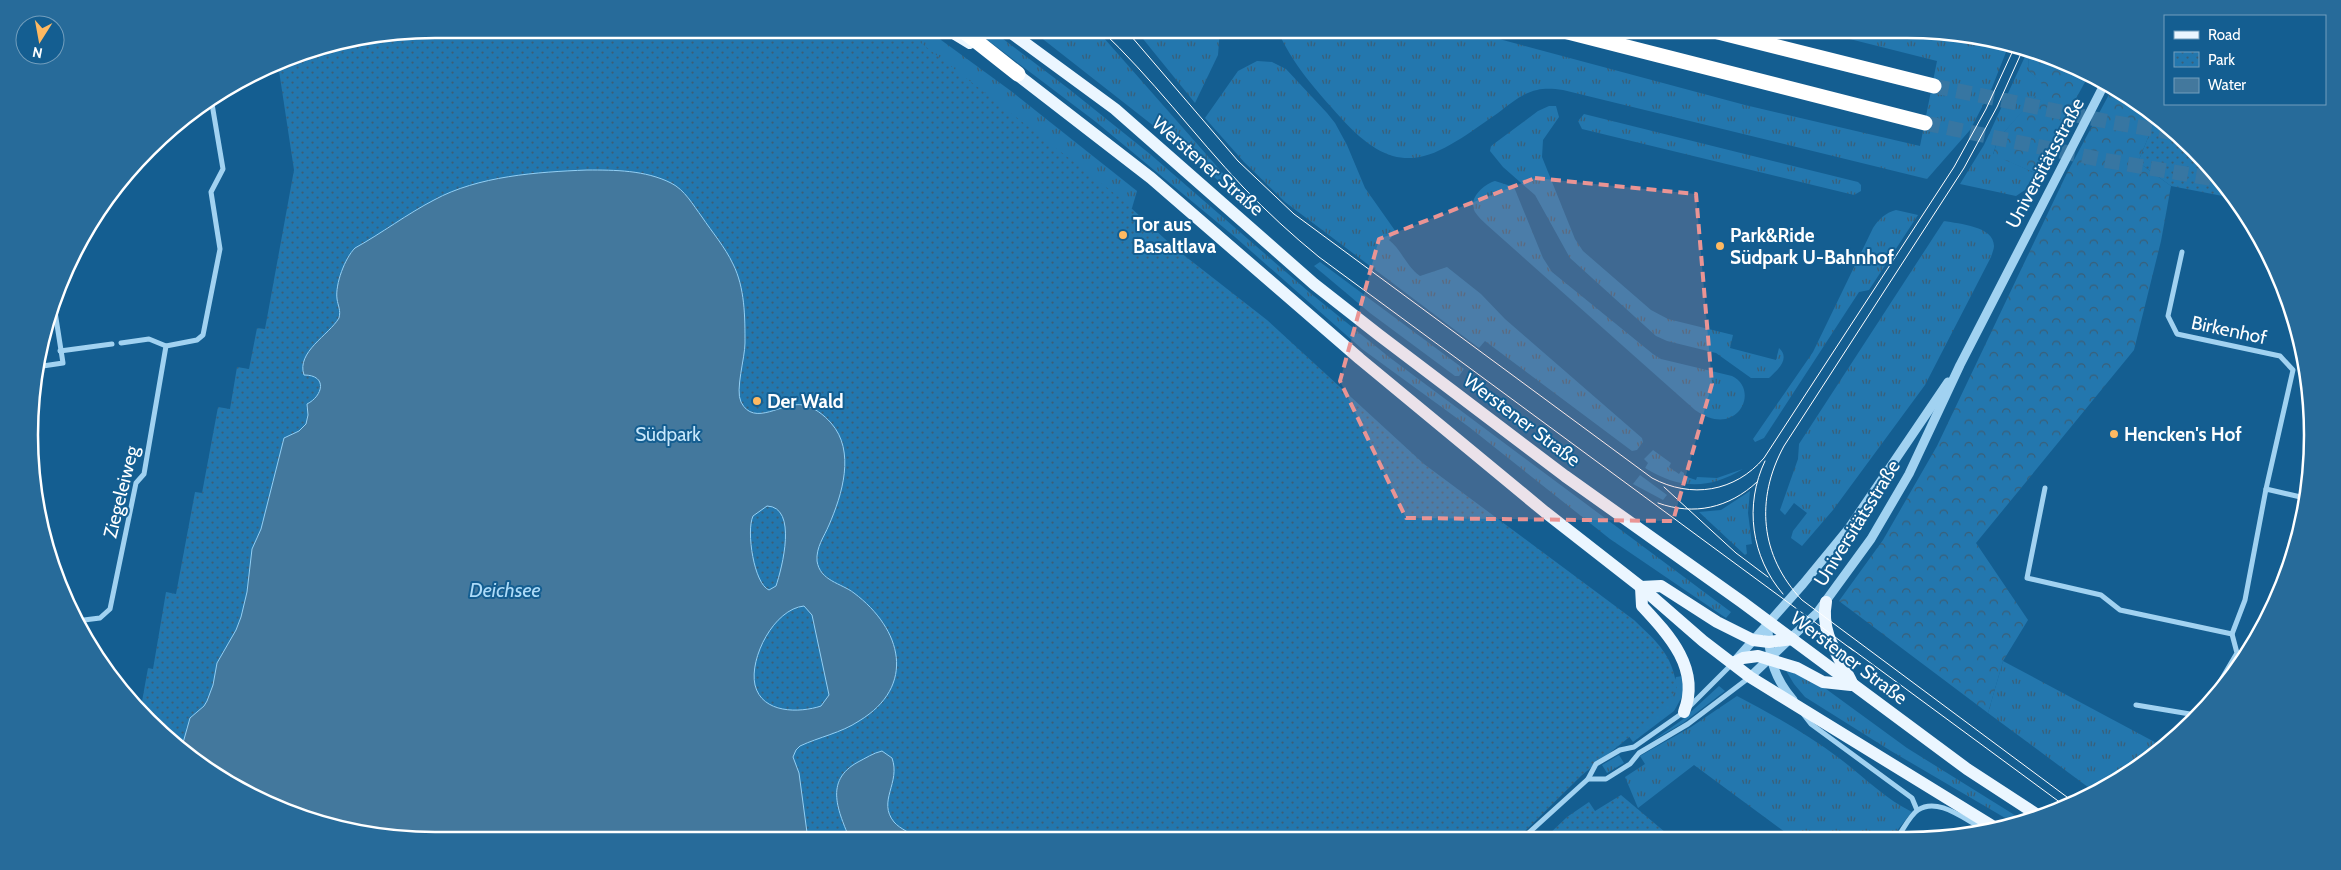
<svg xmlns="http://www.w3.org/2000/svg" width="2341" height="870" viewBox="0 0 2341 870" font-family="Cabin,sans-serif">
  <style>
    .grass { fill: url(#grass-tufts) }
    .forest { fill: url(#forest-crowns) }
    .park { fill: url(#park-dots) }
    .water { fill: #43789d; stroke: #93cff4; fill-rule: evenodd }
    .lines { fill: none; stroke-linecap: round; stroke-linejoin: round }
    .motorway-tunnel { stroke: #3776a2; stroke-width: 15; stroke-dasharray: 15 8; stroke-linecap: butt }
    .minor { stroke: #a1d2f1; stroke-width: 5 }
    .tertiary { stroke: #a1d2f1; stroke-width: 9 }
    .primary { stroke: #ebf6ff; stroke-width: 12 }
    .motorway { stroke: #fff; stroke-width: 15 }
    .tram { stroke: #fff; stroke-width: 1 }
    .marked { fill: #ea9494; fill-opacity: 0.2; stroke: #ea9494; stroke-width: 4; stroke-dasharray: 10 6; stroke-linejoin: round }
    .poi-dot { fill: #ffb961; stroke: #145e91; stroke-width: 2 }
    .labels { text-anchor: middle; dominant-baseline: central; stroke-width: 4; stroke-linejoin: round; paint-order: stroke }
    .street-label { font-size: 19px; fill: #fff; stroke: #145e91 }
    .poi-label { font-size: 19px; font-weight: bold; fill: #fff; stroke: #145e91; text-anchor: start }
    .park-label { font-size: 19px; fill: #c8e8fc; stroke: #145e91 }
    .water-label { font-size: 20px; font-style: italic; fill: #addbf8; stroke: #145e91 }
    .rim { fill: none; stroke: #fff; stroke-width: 2.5 }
  </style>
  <defs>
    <pattern id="grass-tufts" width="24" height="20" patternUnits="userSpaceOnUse" patternTransform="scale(1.25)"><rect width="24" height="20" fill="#2377ae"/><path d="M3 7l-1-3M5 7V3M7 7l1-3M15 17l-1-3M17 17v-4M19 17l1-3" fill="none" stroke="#3a5f78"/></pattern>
    <pattern id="forest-crowns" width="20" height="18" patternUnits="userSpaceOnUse" patternTransform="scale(1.25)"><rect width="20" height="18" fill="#2377ae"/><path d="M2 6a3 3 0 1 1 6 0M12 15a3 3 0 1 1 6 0" fill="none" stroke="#3a5f78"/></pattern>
    <pattern id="park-dots" width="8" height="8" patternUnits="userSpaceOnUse" patternTransform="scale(1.25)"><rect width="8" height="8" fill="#2377ae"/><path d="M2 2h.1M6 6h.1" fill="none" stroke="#3a5f78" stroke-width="1.8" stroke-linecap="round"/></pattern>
  </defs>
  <rect width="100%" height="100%" fill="#145e91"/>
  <g class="grass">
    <path d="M826,29H926L1011,91L1137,191L1132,208L1121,222Z"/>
    <path d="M973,29H990L1069,89L1150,154L1309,292L1389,357L1731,612L1726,618L1610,539L1469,427L1362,349L1235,237L1096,122Z"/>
    <path d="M1030,29H1096L1242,195L1240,199L1155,127Z"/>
    <path d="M1135,29H1220L1218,55L1195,103Z"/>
    <path d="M1277,29H1462L1745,105L1920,146L1937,61L1810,29H1906L2010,42L1991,90L1970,130L1927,179L1563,90C1554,89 1546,88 1537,90C1522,93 1510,104 1498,113C1436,156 1402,186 1341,118C1316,90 1292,64 1277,29Z"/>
    <path d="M2028,50L2029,71L2045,86L1998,139L1993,154L2035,173L2025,190L2016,196L1960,184L1984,145Z"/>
    <path d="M1257,61L1272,62L1286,69L1327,113L1335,123L1347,145L1365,188L1396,232L1389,240C1401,249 1406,266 1420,276L1447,267L1481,294L1505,319L1642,438L1643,442L1637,450L1632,451L1485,341L1479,348L1285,202L1244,162L1205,118L1238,71Z"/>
    <path d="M1549,106H1556L1559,117L1543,140L1542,157L1575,239L1583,251L1651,310L1668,319L1733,335L1730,348L1776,360L1779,348C1791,359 1777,370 1769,378H1751L1716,353L1667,341L1656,336L1570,258L1535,195L1503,167L1490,151L1491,146L1538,111Z"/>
    <path d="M1584,114L1858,182L1861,185V191L1854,195L1582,129L1578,121Z"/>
    <path d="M1495,181L1514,187L1543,258L1552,272L1653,354L1661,359L1732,376C1761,390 1737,440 1695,410L1487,225C1483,221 1478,217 1475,212C1467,199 1484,184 1495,181Z"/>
    <path d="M1896,210L1918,215L1869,290L1859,292L1764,438L1755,442L1753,439L1813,352L1873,228C1879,219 1885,213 1896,210Z"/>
    <path d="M1944,221C1959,224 1994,226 1994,246C1994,249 1992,254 1991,257L1925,385L1833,510L1802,546L1791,538L1793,531L1807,513L1794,503L1785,515L1780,510L1798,459L1799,444Z"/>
    <path d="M1320,262L1464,369L1459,376H1455L1370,313L1314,266Z"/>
    <path d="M1653,450L1671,463L1669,467L1679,474L1681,471L1684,473V476L1696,480L1697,477L1717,478L1743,469C1708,490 1679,489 1645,468L1648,463L1644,459Z"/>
    <path d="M1640,475L1667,495L1663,500L1633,484Z"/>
    <path d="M1750,491L1748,513L1752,544L1746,545L1747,554L1745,555L1699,512L1721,510Z"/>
    <path d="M2003,661L2164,747L2096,793L1988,713Z"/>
    <path d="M1785,669L1822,686L1907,748L2021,819L2012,822L1891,751L1805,697L1794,684Z"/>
    <path d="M1683,676V695L1674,711L1633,742L1628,735L1674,683L1676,677Z"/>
    <path d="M1719,686L1725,691L1683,723L1652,741L1682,720Z"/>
    <path d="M1737,696C1772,714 1807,734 1839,758C1863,776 1884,798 1912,812L1891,838H1793L1694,765L1638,808L1625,777L1645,764L1640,756L1691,727Z"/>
    <path d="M1619,755L1624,763L1607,773L1602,765Z"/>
  </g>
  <g class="forest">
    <path d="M2028,49L2090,73L2035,173L1993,155L1998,139L2044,86L2029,71Z"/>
    <path d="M2113,87L2157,116L2138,162L2171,186L2161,241L2134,350L1976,543L2028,620L2003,661L1988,713L1839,601L1883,540L1937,446L2067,173Z"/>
  </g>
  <g class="park">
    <path d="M435,29H903L1119,197L1176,249L1267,320L1424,464L1634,620C1658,643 1672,654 1677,688L1662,711L1582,775L1517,839L435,841L330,827L255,799L188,757L141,707L148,668L153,669L166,592L176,594L195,492L202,493L218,407L230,409L237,367L249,369L257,328L265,329L294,170L278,64L291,62V56L304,50Z"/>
    <path d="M2157,116L2212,167L2233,198L2171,186L2138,162Z"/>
    <path d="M1621,795L1672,838L1544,839L1567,817L1589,802L1595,811Z"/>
  </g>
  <g class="water">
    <path d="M587,170C615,170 645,170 671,183C685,190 693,205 702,217C712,232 725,247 733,264C745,288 745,317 745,343C745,358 735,390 741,402C754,428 783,401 803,405C814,407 824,415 831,423C856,451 842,495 829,525C824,537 816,547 817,561C820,581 841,583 854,593C902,629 917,686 859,721C841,733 819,737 800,746L796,750L793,757L799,773L808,840L435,841L330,827L255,799L188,757L181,750L190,718L204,706L207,701L213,685L217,663L236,630L241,617L247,592L252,549L261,529L284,438L299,431L306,424L308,415L307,404C323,396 328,375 304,375C296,352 329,335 339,318C341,310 338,306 337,299C335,284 345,258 355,248C382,233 407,214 434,200C478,176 537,172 587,170ZM767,506C798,507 782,568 776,586L769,590C754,584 746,531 753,516ZM804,606L812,615L829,695L821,706C800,713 762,714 755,685C749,658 774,609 804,606Z"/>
    <path d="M882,751L892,758C901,783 877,801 894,822C901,830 911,832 918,840H850C839,812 823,781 858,762C866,758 873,753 882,751Z"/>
  </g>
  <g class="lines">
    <g class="motorway-tunnel">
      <path d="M1934,86L2110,122L2175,133"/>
      <path d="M1925,123L2103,160L2221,180"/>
    </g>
    <g class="minor">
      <path d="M2182,252L2168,316L2177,334L2280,356L2293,370L2266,489"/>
      <path d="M121,343L149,339L166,346"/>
      <path d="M60,351L112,344"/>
      <path d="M36,367L63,363L53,299"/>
      <path d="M2045,488L2027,578L2101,595L2120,610L2232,634L2245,600L2266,489L2305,498"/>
      <path d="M76,621L100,618L110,609L136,483L144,474L166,346L197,340L203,335L220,249L211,192L223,169L211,98"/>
      <path d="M2211,697L2237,653L2232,634"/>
      <path d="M2136,705L2196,715"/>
      <path d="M1804,715L1811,724L1912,798L1917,810"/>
      <path d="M1588,779H1606L1630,764L1639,753L1688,724L1750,677"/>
      <path d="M1897,838C1903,830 1910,815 1918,810C1939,796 1967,822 1986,830"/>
      <path d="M1522,839L1588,779L1596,764L1620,750L1634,747L1684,712L1732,664"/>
    </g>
    <g class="tertiary">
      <path d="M1768,622C1768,654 1772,675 1793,700"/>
      <path d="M1735,661L1803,584L1849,528L1948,382"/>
      <path d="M1750,677L1817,613L1871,539L1909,474L1960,365L2105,83"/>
    </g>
    <g class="primary">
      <path d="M947,29L970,43"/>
      <path d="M1006,29L1115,109L1314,284L1379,335L1565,476L1742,602L1967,769L2036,814"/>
      <path d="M1010,69L1151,178L1360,359L1545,512L1641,587L1703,641L1750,677L1994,827"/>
      <path d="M1641,587L1661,586L1717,622L1753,640L1769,642L1792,639"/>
      <path d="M1641,587L1642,606C1669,635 1701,669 1684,712"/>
      <path d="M1826,602C1820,634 1839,656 1852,683"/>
      <path d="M1733,663L1743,658L1758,656L1797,668L1823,682L1851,685"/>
    </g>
    <g class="motorway">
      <path d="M961,29L1018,74"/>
      <path d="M1556,29L1925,123"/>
      <path d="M1706,29L1934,86"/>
    </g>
    <g class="tram">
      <path d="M1100,29C1152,78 1194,135 1243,187C1267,212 1292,235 1319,257L1854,651"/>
      <path d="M1125,29L1238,161L1294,214L1652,478C1691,499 1735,492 1764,458L1954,167L1986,109L2016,44"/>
      <path d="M2024,47L1997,107L1964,168L1784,446C1755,499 1760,556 1802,600L2075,803"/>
      <path d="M1765,461C1744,505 1751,557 1783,594"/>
      <path d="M1664,487L1736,553L1768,577"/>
      <path d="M1658,503C1694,516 1729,508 1757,482"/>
      <path d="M1849,647L2065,806"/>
    </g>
  </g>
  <path class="marked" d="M1535,178L1696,194L1712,384L1673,521L1406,518L1340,381L1379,239Z"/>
  <g class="poi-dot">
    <circle cx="1123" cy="235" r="5"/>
    <circle cx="1720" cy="246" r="5"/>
    <circle cx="757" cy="401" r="5"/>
    <circle cx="2114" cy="434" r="5"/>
  </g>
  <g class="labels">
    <g class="street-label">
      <text transform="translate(2045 163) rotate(-62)">Universitätsstraße</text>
      <text transform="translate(1208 166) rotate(41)">Werstener Straße</text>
      <text transform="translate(2229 330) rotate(12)">Birkenhof</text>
      <text transform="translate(1522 420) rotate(37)">Werstener Straße</text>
      <text transform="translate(121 492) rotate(-76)">Ziegeleiweg</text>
      <text transform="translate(1857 523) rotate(-58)">Universitätsstraße</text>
      <text transform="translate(1849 658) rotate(37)">Werstener Straße</text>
    </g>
    <g class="poi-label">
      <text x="1133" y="224">Tor aus<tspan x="1133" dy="22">Basaltlava</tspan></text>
      <text x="1730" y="235">Park&amp;Ride<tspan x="1730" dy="22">Südpark U-Bahnhof</tspan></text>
      <text x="767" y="401">Der Wald</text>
      <text x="2124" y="434">Hencken's Hof</text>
    </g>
    <g class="park-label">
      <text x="668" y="434">Südpark</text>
    </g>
    <g class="water-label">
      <text x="505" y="590">Deichsee</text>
    </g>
  </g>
  <path d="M0 0H2341V870H0ZM435 38H1907A397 397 0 0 1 2304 435V435A397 397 0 0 1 1907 832H435A397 397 0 0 1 38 435V435A397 397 0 0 1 435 38Z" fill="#276b9a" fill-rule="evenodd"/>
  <path class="rim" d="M435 38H1907A397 397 0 0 1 2304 435V435A397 397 0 0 1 1907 832H435A397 397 0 0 1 38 435V435A397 397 0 0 1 435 38Z"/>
  <rect x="2164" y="15" width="162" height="90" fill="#145e91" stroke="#729ebd"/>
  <rect x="2174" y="31" width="25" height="8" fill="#ebf6ff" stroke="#729ebd"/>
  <text x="2208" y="40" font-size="15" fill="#ffffff">Road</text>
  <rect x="2174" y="52" width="25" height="15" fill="url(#park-dots)" stroke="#729ebd"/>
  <text x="2208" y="65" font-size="15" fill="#ffffff">Park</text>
  <rect x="2174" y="78" width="25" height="15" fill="#43789d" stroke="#729ebd"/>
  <text x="2208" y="90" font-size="15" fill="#ffffff">Water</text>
  <g transform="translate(40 40) rotate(191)"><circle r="24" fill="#145e91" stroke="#729ebd"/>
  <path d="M0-4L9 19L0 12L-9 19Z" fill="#ffb961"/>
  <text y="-8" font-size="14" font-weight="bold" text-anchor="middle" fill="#ffffff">N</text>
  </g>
</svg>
